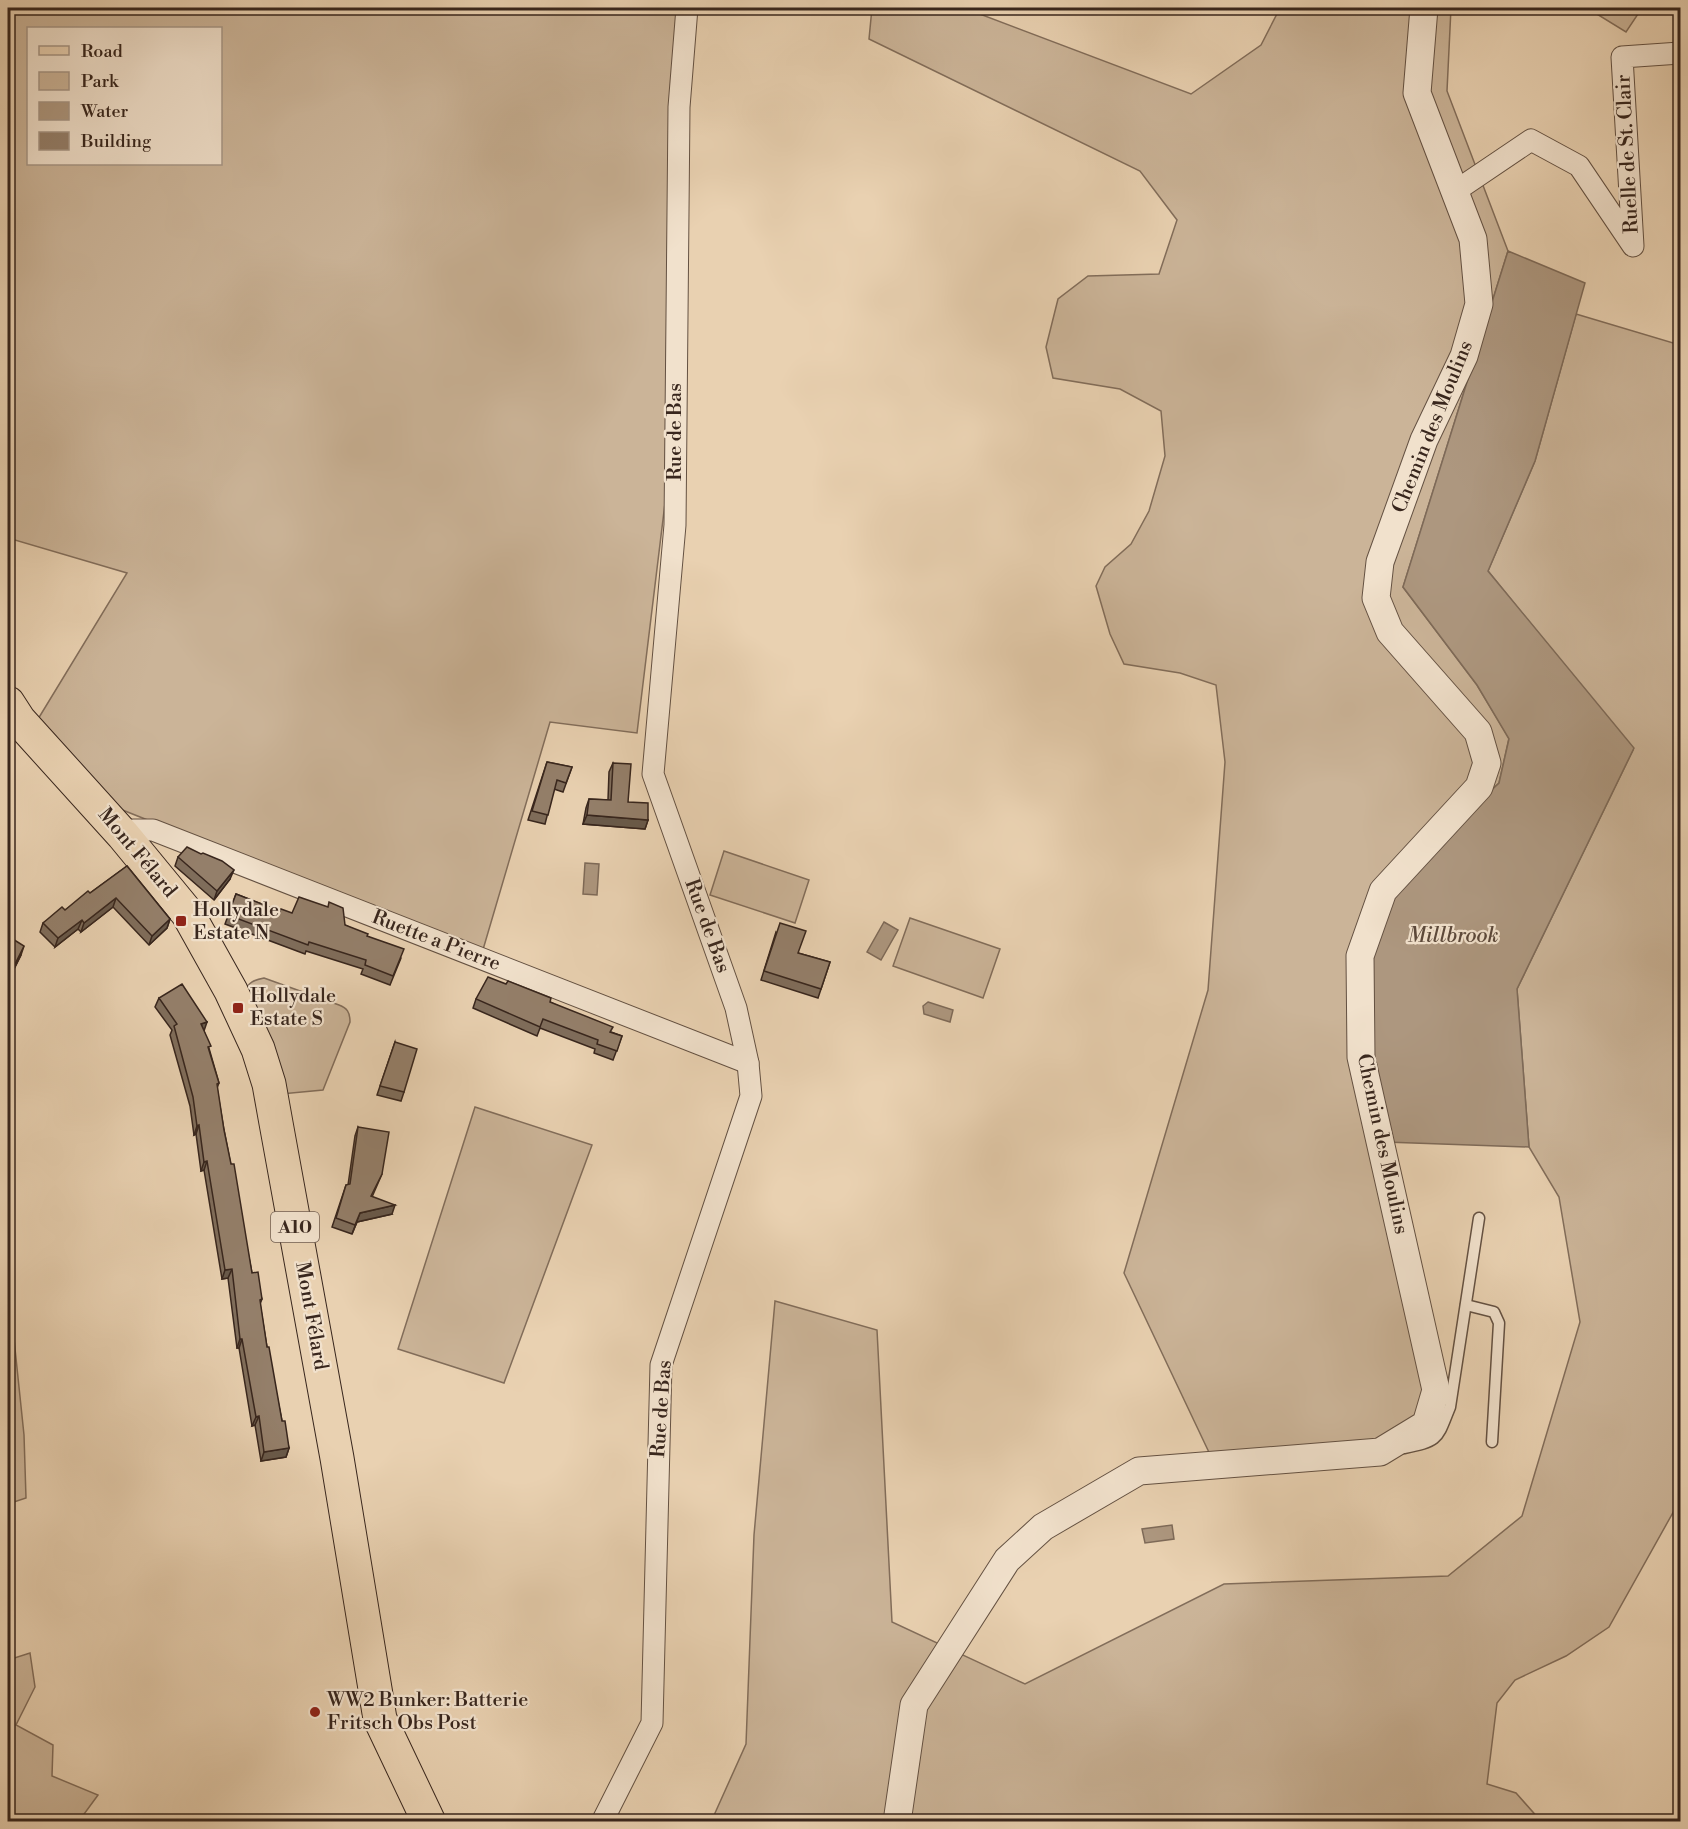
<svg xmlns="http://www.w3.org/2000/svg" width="1688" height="1829" viewBox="0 0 1688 1829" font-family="'Libre Bodoni',serif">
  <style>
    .green { fill: #cbb498; stroke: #826d5a; stroke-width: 1.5; fill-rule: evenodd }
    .water { fill: #ad977f; stroke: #7e6a58; stroke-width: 1.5 }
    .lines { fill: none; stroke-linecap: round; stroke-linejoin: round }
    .service-casing { stroke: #645142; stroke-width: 13 }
    .minor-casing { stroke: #645142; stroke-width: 23 }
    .tertiary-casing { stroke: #645142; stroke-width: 29 }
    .primary-casing { stroke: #38261d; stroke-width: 35 }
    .service { stroke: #f1e1cc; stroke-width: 10 }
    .minor { stroke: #f1e1cc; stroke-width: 21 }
    .tertiary { stroke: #f1e1cc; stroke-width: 27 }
    .primary { stroke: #e9d1b1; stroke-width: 33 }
    .wall { fill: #7f6d5b; stroke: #38261d; stroke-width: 1.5 }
    .shaded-wall { fill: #68594a; stroke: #38261d; stroke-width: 1.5 }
    .building { fill: #947f6a; stroke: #38261d; stroke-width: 1.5 }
    .poi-dot { fill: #8f2418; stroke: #f1e1cc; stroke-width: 2 }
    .labels { text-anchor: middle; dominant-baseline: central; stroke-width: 4.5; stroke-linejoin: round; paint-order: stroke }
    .shield { fill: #f1e1cc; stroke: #705e52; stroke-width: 1.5 }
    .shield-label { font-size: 18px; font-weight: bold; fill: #38261d }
    .street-label { font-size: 20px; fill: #38261d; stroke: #f1e1cc }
    .poi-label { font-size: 20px; fill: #38261d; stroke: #f1e1cc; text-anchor: start }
    .water-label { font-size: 21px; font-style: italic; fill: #5b483a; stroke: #f1e1cc }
  </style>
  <rect width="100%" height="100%" fill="#e9d1b1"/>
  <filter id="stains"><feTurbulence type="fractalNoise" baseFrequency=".00333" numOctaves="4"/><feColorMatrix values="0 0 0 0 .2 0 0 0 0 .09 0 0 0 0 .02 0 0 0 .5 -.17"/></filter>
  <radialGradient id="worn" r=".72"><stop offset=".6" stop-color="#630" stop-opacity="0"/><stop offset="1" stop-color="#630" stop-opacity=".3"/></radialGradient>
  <g class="green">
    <path d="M8,8H681L669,116L665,503L637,733L550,722L482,953L120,809L35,724L127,573L8,538ZM28,28H220V164H28Z"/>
    <path d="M872,8H964L1191,94L1261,45L1280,8H1451L1447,91L1508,251L1403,587L1477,685L1509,738L1499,783L1383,891L1360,956L1436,1390L1426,1424L1380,1452L1215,1465L1124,1273L1208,990L1225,762L1216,685L1180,673L1124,664L1110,634L1096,586L1105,567L1131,544L1149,511L1165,456L1161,411L1120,389L1053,378L1046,347L1058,299L1088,276L1159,274L1177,220L1140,171L869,39Z"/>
    <path d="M1587,8H1642L1626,32Z"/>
    <path d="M1576,314L1680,345V1500L1609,1627L1566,1656L1515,1680L1497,1703L1487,1784L1516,1793L1540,1820V1821L711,1822L746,1744L754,1535L775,1301L877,1330L892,1622L1025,1684L1224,1584L1448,1576L1522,1516L1580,1322L1559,1197L1529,1147L1517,989L1633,750L1488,571L1535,461Z"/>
    <path d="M724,851L809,880L795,923L710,895Z"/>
    <path d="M910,918L1000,949L983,998L893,966Z"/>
    <path d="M264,978L339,1005C347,1008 350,1012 350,1022L323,1090L281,1094L244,993C248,982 254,980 264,978Z"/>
    <path d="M475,1107L592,1145L504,1383L398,1349Z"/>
    <path d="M8,1333L14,1339L24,1435L26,1498L8,1504Z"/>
    <path d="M30,1653L35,1687L16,1725L53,1745L52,1776L98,1795L79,1821H8V1660Z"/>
  </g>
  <g class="water">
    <path d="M1508,251L1585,283L1535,461L1488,571L1634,748L1517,989L1529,1147L1385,1142L1361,1046L1383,891L1499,783L1509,739L1477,685L1403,587Z"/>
    <path d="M585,863L599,864L597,895L583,894Z"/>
    <path d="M884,922L898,930L881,960L867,952Z"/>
    <path d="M928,1002L953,1010L950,1022L924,1014L923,1006Z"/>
    <path d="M1172,1525L1174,1539L1145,1543L1142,1529Z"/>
  </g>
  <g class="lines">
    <g class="service-casing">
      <g id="service">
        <path d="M1466,1305L1494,1312L1499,1323L1492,1442"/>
        <path d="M1404,1448C1440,1441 1437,1439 1450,1407L1479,1218"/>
      </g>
    </g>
    <g class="minor-casing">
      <g id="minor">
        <path d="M1454,192L1531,140L1579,166L1633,246L1622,57L1680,53"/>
        <path d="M123,835L133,830H153L748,1063"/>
        <path d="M602,1822L652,1723L661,1365L751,1096L748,1063L736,1008L653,774L675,525L679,107L687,8"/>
      </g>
    </g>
    <g class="tertiary-casing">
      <path id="tertiary" d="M897,1822L914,1705L1007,1560L1043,1527L1139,1471L1380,1452L1426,1424L1436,1390L1361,1057L1360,956L1383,891L1479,787L1487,763L1478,732L1390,632L1376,598L1380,562L1424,440L1464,356L1479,304L1473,239L1417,93L1424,8"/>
    </g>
    <g class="primary-casing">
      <path id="primary" d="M8,703L19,720L123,835L188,914L231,991L258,1049L269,1084L276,1123L337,1458L380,1719L429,1822"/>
    </g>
    <use href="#service" class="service"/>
    <use href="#minor" class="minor"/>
    <use href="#tertiary" class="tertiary"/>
    <use href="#primary" class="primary"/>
  </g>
  <g class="wall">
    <path d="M547,762L572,767L563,792L554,789L545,824L528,820Z"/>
    <path d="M613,763L628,802L648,820L645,829L583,824L586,808L589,799L608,800L609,772Z"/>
    <path d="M178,857L230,879L214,900L175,866Z"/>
    <path d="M127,866L170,919L167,928L149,945L113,907L81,932L78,929L55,947L40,932L43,923L65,910L90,893Z"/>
    <path d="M236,894L280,911L345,925L367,936L401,958L390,985L361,974L363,969L306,951L305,954L225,924Z"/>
    <path d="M776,932L798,953L830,962L818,998L761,980Z"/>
    <path d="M8,936L21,955L12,973L8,970Z"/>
    <path d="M506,984L550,1002L611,1032L622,1036L613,1060L594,1053L595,1049L540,1028L537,1036L473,1008L476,999Z"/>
    <path d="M159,998L204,1031L219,1083L217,1088L224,1130L252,1273L262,1299L260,1304L267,1347L282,1421L289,1448L286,1457L261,1461L255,1425L252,1426L239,1348H237L228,1278L222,1279L204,1170L201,1171L196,1134L194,1135L190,1106L170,1035L172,1030L155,1007Z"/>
    <path d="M395,1042L404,1092L401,1101L377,1095Z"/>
    <path d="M358,1127L382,1174L372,1197L392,1214L357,1222L352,1234L332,1227L346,1185H348L355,1136Z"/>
  </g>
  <g class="shaded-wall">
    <path d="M587,815L648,820L645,829L583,824Z"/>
    <path d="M234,870L230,879L214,900L217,891Z"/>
    <path d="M116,898L113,907L81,932L84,923Z"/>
    <path d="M170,919L167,928L149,945L152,936Z"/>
    <path d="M82,920L78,929L55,947L58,938Z"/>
    <path d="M24,946L21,955L12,973L15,964Z"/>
    <path d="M207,1022L204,1031L201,1024Z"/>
    <path d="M199,1125L196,1134L194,1135L197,1126Z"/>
    <path d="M207,1161L204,1170L201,1171L204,1162Z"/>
    <path d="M395,1205L392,1214L357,1222L352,1234L360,1213Z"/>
    <path d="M232,1269L228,1278L222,1279L225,1270Z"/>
    <path d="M240,1339H242L239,1348H237Z"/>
    <path d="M259,1416L255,1425L252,1426L256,1417Z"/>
    <path d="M289,1448L286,1457L261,1461L264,1452Z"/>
  </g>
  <g class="building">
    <path d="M547,762L572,767L566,783L557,780L548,815L532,811Z"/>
    <path d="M613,763L631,764L628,802L648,803V820L587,815L589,799L611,800Z"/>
    <path d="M187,847L201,854L203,853L222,861L234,870L217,891L178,857Z"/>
    <path d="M127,866L170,919L152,936L116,898L84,923L82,920L58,938L43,923L62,907L65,910L88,891L90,893Z"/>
    <path d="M236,894L280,911L281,909L292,913L299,897L328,907L329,902L343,908L345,925L368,934L367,936L404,949L393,976L365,965L366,960L309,942L308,945L228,915Z"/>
    <path d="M780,923L806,931L798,953L830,962L821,989L764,971Z"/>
    <path d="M8,936L24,946L15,964L8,959Z"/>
    <path d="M488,977L506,984L508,981L551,998L550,1002L613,1027L610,1032L622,1036L617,1051L597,1044L598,1040L543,1019L540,1027L476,999Z"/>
    <path d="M182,984L207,1022L201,1024L211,1046L208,1047L219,1083L217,1084L224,1130L231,1164H234L252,1273L258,1272L262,1299L260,1300L267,1347H269L282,1421H285L289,1448L264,1452L259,1416L256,1417L242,1339H240L232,1269L225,1270L207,1161L204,1162L199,1125L197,1126L193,1097L174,1026L177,1024L159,998Z"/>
    <path d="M395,1042L417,1049L404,1092L380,1086Z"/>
    <path d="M358,1127L389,1132L382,1174L371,1196L395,1205L360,1213L355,1225L336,1218L346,1185L350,1184Z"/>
  </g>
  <g class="poi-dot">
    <rect x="175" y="915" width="12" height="12" rx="3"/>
    <rect x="232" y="1002" width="12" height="12" rx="3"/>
    <circle cx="315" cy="1712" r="6"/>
  </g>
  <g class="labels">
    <rect class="shield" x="271" y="1212" width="48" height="30" rx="4.5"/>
    <g class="shield-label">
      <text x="295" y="1227">A10</text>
    </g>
    <g class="street-label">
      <text transform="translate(1628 154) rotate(-93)">Ruelle de St. Clair</text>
      <text transform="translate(1433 427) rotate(-68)">Chemin des Moulins</text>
      <text transform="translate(675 432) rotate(-90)">Rue de Bas</text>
      <text transform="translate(137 853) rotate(50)">Mont Félard</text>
      <text transform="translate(707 926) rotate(70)">Rue de Bas</text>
      <text transform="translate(436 941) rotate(21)">Ruette a Pierre</text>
      <text transform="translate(1382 1144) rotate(78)">Chemin des Moulins</text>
      <text transform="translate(311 1316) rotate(80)">Mont Félard</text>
      <text transform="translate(662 1409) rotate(-86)">Rue de Bas</text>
    </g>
    <g class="poi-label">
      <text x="193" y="910">Hollydale<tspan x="193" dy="23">Estate N</tspan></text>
      <text x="250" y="996">Hollydale<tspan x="250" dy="23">Estate S</tspan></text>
      <text x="327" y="1700">WW2 Bunker: Batterie<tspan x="327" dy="23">Fritsch Obs Post</tspan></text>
    </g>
    <g class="water-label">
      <text x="1453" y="936">Millbrook</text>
    </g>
  </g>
  <rect width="1688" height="1829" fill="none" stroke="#e9d1b1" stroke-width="30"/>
  <rect x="9" y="9" width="1670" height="1811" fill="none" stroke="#38261d" stroke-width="3"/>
  <rect x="15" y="15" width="1658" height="1799" fill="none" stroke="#38261d" stroke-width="1.5"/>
  <rect x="27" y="27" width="195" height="138" fill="#f1e1cc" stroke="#a79686" stroke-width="1.5"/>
  <rect x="39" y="46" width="30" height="9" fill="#e9d1b1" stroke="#a79686" stroke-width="1.5"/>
  <text x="81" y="57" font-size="18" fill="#38261d">Road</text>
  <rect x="39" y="72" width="30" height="18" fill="#cbb498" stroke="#a79686" stroke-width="1.5"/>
  <text x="81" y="87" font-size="18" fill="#38261d">Park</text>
  <rect x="39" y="102" width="30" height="18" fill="#ad977f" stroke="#a79686" stroke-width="1.5"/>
  <text x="81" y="117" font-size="18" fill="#38261d">Water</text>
  <rect x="39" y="132" width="30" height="18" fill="#947f6a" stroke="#a79686" stroke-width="1.5"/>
  <text x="81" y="147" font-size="18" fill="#38261d">Building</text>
  <rect width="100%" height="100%" filter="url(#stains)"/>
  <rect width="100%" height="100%" fill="url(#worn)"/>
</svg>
